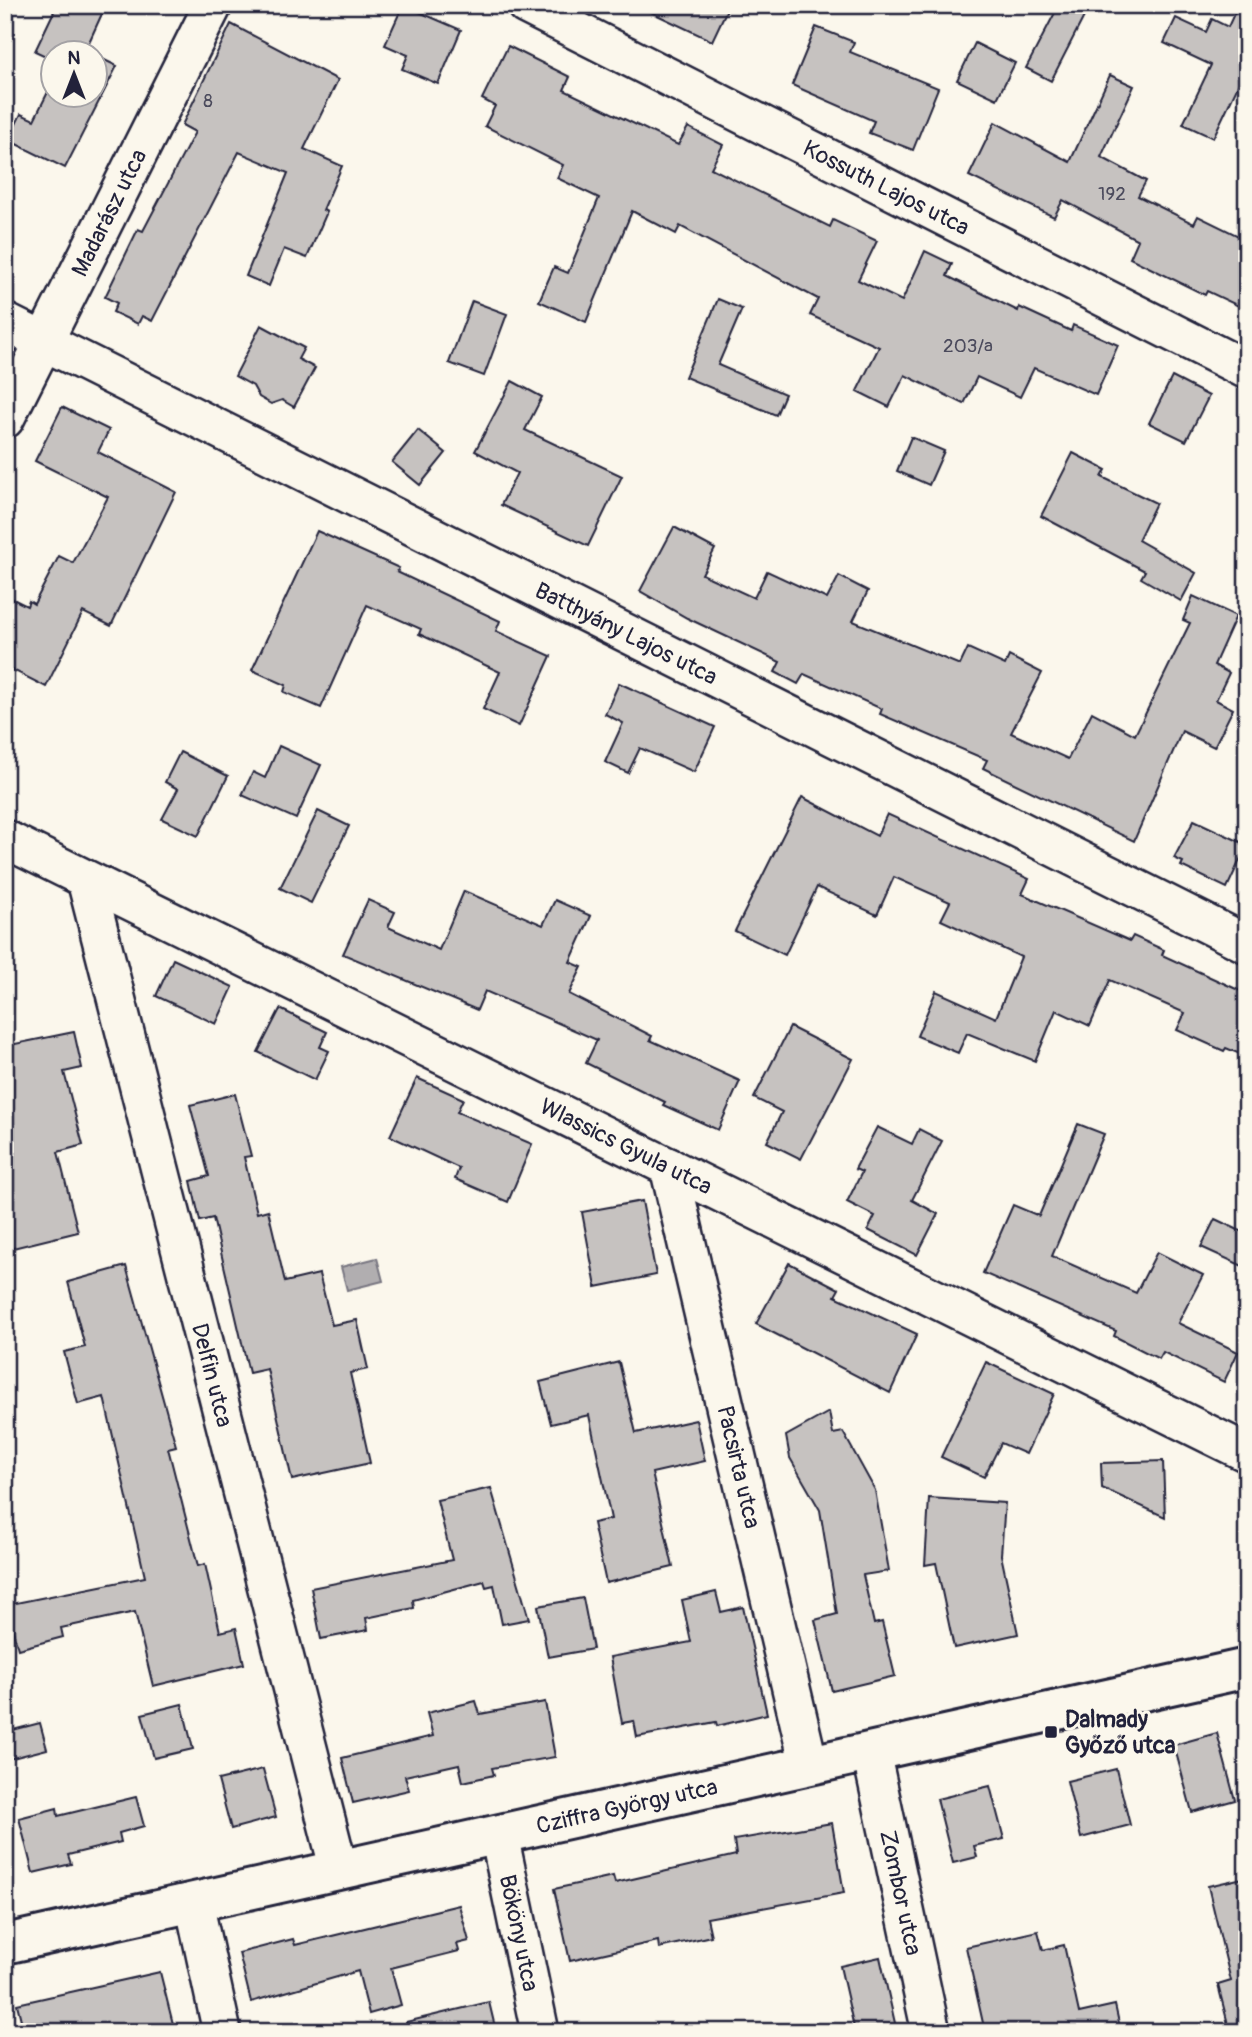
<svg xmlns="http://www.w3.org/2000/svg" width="1252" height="2037" viewBox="0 0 1252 2037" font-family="Pangolin,sans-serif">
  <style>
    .water { fill: #b1aeb0; stroke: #787681; stroke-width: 2 }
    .building { fill: #c6c2c0; stroke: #22223b; stroke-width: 2 }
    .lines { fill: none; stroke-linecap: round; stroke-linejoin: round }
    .street-casing { stroke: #22223b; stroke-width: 42 }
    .secondary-casing { stroke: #22223b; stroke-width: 44 }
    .street { stroke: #fbf7ec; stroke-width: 37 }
    .secondary { stroke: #fbf7ec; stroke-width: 38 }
    .poi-dot { fill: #22223b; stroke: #fbf7ec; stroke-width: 2.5 }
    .labels { text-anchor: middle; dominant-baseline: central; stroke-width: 6; stroke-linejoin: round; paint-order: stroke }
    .number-label { font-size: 19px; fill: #4b4a5c }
    .street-label { font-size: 23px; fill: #22223b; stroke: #fbf7ec }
    .poi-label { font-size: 23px; font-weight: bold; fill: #22223b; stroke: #fbf7ec; text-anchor: start }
  </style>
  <rect width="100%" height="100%" fill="#fbf7ec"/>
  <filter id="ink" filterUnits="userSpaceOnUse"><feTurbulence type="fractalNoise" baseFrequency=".0143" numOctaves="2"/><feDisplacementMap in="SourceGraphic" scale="14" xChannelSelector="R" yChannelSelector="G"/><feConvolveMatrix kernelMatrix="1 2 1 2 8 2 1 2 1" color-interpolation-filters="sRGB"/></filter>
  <g filter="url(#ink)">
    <path class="water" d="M377,1258L383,1281L347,1290L341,1267Z"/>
    <g class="building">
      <path d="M57,5H106L85,51L88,52H52V59L35,51Z"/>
      <path d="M403,5L461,30L438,84L402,69L408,55L385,45Z"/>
      <path d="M636,5H729L712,41Z"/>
      <path d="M1059,5H1090L1051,81L1026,68Z"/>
      <path d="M1238,5H1247V86L1239,83L1213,138L1183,124L1211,65L1164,43L1176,18L1206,32L1212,19L1228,27Z"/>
      <path d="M231,24L338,80L304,149L342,166L323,210L327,212L307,258L284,249L269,286L246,276L288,173L239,152L152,321L142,316L138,324L113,312L117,303L105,297L138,229L143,231L195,132L182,125Z"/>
      <path d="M816,27L854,42L850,52L938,88L913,150L869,133L874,121L792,85Z"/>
      <path d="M975,43L1015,63L997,99L957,80Z"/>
      <path d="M508,46L570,77L564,90L678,145L688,127L723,145L711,168L830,227L833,220L877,241L858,280L902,301L925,251L952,264L947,276L1018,311L1019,307L1071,331L1073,325L1118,345L1096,395L1034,368L1020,397L977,377L964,404L905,375L889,407L857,391L879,347L810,315L818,299L680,226L676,234L632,211L586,322L539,301L554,267L568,273L599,198L557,178L563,165L485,126L495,106L482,99Z"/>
      <path d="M94,55L117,66L65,168L8,140L21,114L34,120L52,84V94H94Z"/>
      <path d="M1110,75L1134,86L1101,157L1146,181L1138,196L1194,224L1198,216L1247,240V310L1207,291L1205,295L1130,258L1138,240L1063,200L1054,217L969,176L995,122L1070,162Z"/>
      <path d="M718,299L742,309L718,365L785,394L776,415L685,377Z"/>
      <path d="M472,301L507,314L484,376L449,363Z"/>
      <path d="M261,325L304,348L298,359L315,368L294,407L282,400L271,404L259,397L253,386L235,376Z"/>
      <path d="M1172,377L1209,396L1186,441L1149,423Z"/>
      <path d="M512,381L542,397L525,430L622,476L588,546L501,505L517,473L475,451Z"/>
      <path d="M62,407L109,430L98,452L176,492L111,626L83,612L46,687L5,666V595L27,606L29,601L34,604L59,556L73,563L108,497L35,461Z"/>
      <path d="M418,430L446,453L420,485L392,462Z"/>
      <path d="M911,437L944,451L929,485L897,471Z"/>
      <path d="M1073,453L1106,470L1102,477L1156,503L1138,540L1196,573L1181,601L1141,578L1145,571L1041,516Z"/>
      <path d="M674,527L715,549L702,574L754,598L767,571L827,599L839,576L868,591L853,621L960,665L968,648L1005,665L1009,656L1042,673L1011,733L1068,759L1092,712L1135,735L1190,623L1183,620L1193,596L1236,616L1214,665L1229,673L1216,700L1233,709L1214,747L1182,731L1134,841L983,768L987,760L880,714L882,709L804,674L798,684L775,672L780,662L687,618L640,591Z"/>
      <path d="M317,531L399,568L397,572L500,621L496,631L551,656L519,726L483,709L500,672L419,634L421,629L367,605L321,708L284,692L286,685L252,670Z"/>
      <path d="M619,683L715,727L694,772L640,748L628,773L605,762L623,723L605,714Z"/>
      <path d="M279,746L321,765L296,819L242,795L253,772L265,778Z"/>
      <path d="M180,752L228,776L198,836L162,819L178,789L165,782Z"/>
      <path d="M802,797L877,836L887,814L1029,879L1022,894L1130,941L1133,936L1164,950L1162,955L1247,994V1057L1226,1048L1224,1051L1177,1030L1185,1013L1110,980L1090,1026L1056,1010L1035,1061L967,1033L958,1053L917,1036L936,991L996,1018L1021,957L941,920L950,902L894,877L877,915L817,887L785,955L735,931Z"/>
      <path d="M318,811L349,826L311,903L280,888Z"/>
      <path d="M1194,820L1247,845L1227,888L1181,866L1183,862L1174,858Z"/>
      <path d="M464,891L543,925L555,900L591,916L570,962L582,967L569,994L652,1036L650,1040L740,1081L718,1130L663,1105L665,1102L586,1063L597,1040L485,991L477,1010L343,954L368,900L395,912L388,927L439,950Z"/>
      <path d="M173,959L233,987L216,1024L156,996Z"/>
      <path d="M280,1009L327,1032L320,1047L329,1051L315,1080L258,1052Z"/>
      <path d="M790,1027L853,1059L801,1159L767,1142L782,1112L754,1098Z"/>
      <path d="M74,1032L82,1068L64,1072L83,1145L58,1152L78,1232L5,1250V1046Z"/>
      <path d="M417,1078L463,1099L457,1112L532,1144L508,1202L455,1179L459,1168L390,1136Z"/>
      <path d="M235,1094L251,1156L244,1157L257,1213L268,1210L285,1282L319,1274L332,1325L357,1320L368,1369L350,1373L370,1463L292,1480L267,1369L249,1373L213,1218L200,1221L191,1181L209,1176L190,1105Z"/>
      <path d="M1078,1124L1104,1134L1052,1256L1136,1293L1157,1252L1203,1275L1178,1323L1238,1352L1224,1382L1163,1352L1159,1359L1114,1336L1116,1331L983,1273L1013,1205L1039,1216Z"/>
      <path d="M877,1127L912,1144L919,1129L942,1141L912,1200L938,1214L917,1255L868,1230L875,1216L847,1202L862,1172L855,1169Z"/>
      <path d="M642,1201L656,1275L596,1287L582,1212Z"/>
      <path d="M1215,1219L1247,1234V1268L1201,1247Z"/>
      <path d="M789,1263L839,1289L835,1296L917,1334L890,1393L756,1324Z"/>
      <path d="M126,1266L176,1446L168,1448L198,1566L205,1564L220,1632L236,1628L244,1664L153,1686L135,1612L61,1628L63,1637L18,1649L6,1605L145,1577L104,1397L78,1404L64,1352L85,1347L68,1282Z"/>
      <path d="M619,1362L636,1433L696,1420L705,1461L652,1473L673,1567L606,1583L593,1523L611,1519L589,1415L551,1424L540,1382Z"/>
      <path d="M986,1362L1054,1394L1026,1454L1001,1443L984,1477L941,1457Z"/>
      <path d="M829,1412L833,1434L843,1432L875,1490L889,1571L863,1575L874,1624L882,1622L895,1676L832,1691L815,1620L837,1614L820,1510L790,1458L786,1436Z"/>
      <path d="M1163,1461L1165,1517L1102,1488L1101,1463Z"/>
      <path d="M491,1488L529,1619L502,1624L494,1585L486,1587L484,1581L413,1600L414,1608L366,1618L368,1630L321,1639L311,1588L452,1560L437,1500Z"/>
      <path d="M929,1498L1005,1503L1001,1555L1018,1634L954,1648L936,1563L925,1565Z"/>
      <path d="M716,1592L721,1612L743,1607L767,1714L717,1726L716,1722L637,1737L634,1721L622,1723L610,1657L691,1642L682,1600Z"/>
      <path d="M583,1598L593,1649L548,1657L538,1606Z"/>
      <path d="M476,1701L480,1714L545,1702L555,1757L492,1768L494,1775L463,1782L459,1764L405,1776L409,1790L353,1803L342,1758L433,1736L427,1713Z"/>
      <path d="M182,1704L193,1749L154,1758L142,1714Z"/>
      <path d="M40,1723L47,1749L5,1760V1732Z"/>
      <path d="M1217,1733L1235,1800L1192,1812L1174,1745Z"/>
      <path d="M263,1769L276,1817L231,1829L218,1780Z"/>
      <path d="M1116,1769L1130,1825L1081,1838L1067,1781Z"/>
      <path d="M990,1786L1004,1839L974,1846L977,1857L953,1863L937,1799Z"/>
      <path d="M136,1797L144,1826L119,1833L121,1842L68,1855L71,1864L33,1873L19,1818L57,1808L58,1816Z"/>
      <path d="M832,1823L844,1893L707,1918L711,1936L659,1948L658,1941L570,1961L554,1889L613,1876L615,1883L736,1855L734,1840Z"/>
      <path d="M1247,1877V2032H1230L1218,1985L1231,1981L1208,1886Z"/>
      <path d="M459,1905L469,1941L457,1944L459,1951L391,1968L401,2005L369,2014L358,1971L251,2002L239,1953L293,1939L295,1945Z"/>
      <path d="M1038,1931L1043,1950L1064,1945L1079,2013L1115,2005L1121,2032H985L966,1947Z"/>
      <path d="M880,1957L897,2032H855L840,1966Z"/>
      <path d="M160,1972L175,2032H24L17,2004Z"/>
      <path d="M489,2002L495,2027L475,2032H407L406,2022Z"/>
    </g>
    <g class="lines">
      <g class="street-casing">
        <g id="street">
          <path id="s1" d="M526,5L1247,370"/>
          <path id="s2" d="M5,322L1247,944"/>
          <path id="s3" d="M5,419L213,5"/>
          <path id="s4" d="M5,839L1247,1453"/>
          <path id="s5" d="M86,880L339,1870"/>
          <path id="s6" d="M669,1167L809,1765"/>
          <path id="s7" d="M871,1752L931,2032"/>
          <path id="s8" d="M499,1835L540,2032"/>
          <path d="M194,1903L222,2032"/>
        </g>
      </g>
      <g class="secondary-casing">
        <g id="secondary">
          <path id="s9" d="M5,1944L1247,1668"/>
        </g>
      </g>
      <use href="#street" class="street"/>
      <use href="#secondary" class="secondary"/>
    </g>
  </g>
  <rect class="poi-dot" x="1044" y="1725" width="14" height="14" rx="3.5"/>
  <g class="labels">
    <g class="number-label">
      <text x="208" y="101">8</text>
      <text x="1112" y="194">192</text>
      <text x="968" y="346">203/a</text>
    </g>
    <g class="street-label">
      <text stroke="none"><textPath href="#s1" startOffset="404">Kossuth Lajos utca</textPath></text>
      <text stroke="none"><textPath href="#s3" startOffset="231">Madarász utca</textPath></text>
      <text stroke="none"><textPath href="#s2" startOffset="695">Batthyány Lajos utca</textPath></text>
      <text stroke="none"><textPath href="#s4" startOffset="693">Wlassics Gyula utca</textPath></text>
      <text stroke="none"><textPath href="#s5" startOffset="511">Delfin utca</textPath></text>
      <text stroke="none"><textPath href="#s6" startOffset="308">Pacsirta utca</textPath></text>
      <text stroke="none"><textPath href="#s9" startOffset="637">Cziffra György utca</textPath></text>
      <text stroke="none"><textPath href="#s7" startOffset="144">Zombor utca</textPath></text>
      <text stroke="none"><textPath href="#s8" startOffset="100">Bököny utca</textPath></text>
    </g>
    <g class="poi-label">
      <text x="1065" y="1719">Dalmady<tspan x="1065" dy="26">Győző utca</tspan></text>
    </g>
  </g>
  <rect width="1252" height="2037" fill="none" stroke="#fbf7ec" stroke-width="28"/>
  <rect x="14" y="14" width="1224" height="2009" fill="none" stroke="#22223b" stroke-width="2.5" filter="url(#ink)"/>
  <g transform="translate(74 74)"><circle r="33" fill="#fbf7ec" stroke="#a4a2a5" stroke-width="2"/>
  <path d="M0-5L12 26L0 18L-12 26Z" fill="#22223b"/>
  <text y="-10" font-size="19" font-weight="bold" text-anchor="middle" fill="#22223b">N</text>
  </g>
</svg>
